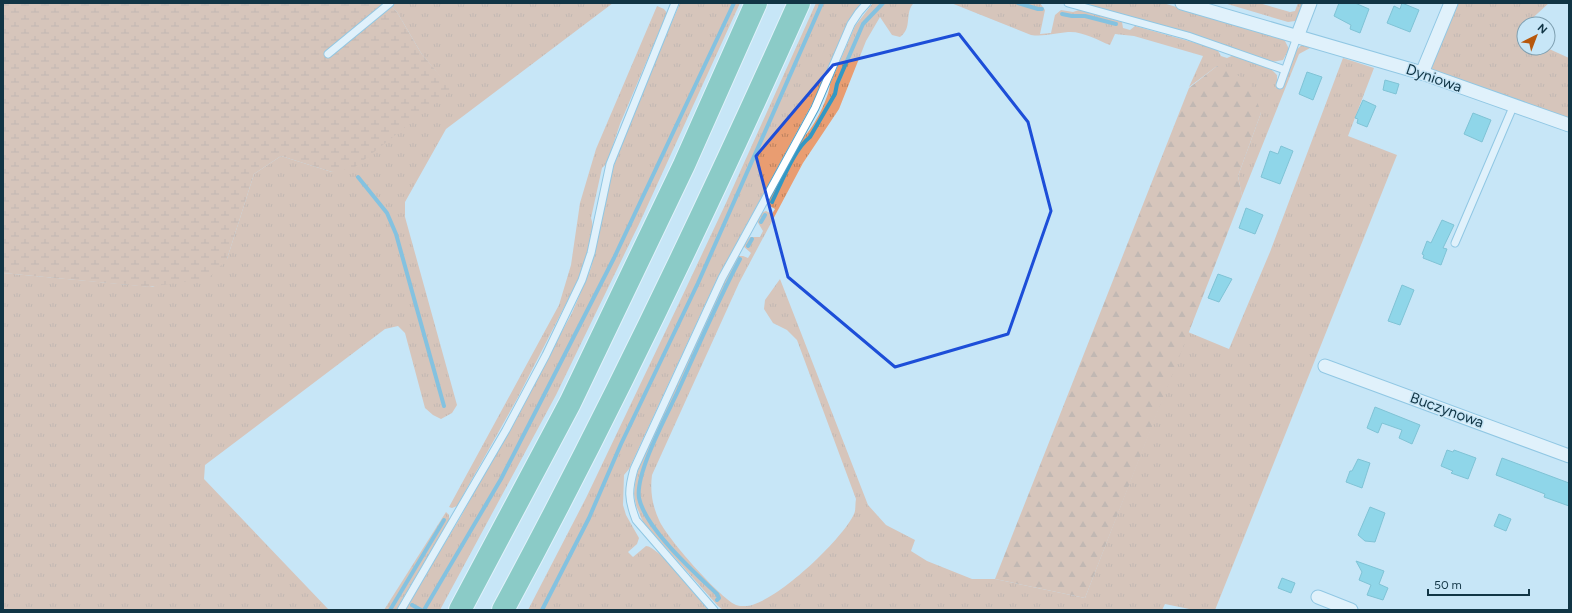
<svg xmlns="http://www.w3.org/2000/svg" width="1572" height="613" viewBox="0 0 1572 613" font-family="Figtree,sans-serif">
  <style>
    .grass { fill: url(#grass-tufts) }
    .forest { fill: url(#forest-firs) }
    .wetland { fill: url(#wetland-marsh) }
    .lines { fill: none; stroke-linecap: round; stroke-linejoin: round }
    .stream { stroke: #3398c4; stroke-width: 4 }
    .building { fill: #4dc3d7; stroke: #2899ab }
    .service-casing { stroke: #50a3cb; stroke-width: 9 }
    .minor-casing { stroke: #50a3cb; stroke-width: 15 }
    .motorway-casing { stroke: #fff; stroke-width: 24 }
    .service { stroke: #fff; stroke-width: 7 }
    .minor { stroke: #fff; stroke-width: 13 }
    .motorway { stroke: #43ac8d; stroke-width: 22 }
    .marked { fill: none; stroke: #1d4ed8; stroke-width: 3; stroke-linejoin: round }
    .labels { text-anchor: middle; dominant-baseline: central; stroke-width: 3; stroke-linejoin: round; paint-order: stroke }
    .street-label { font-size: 15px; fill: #113545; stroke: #c7e6f7 }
  </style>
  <defs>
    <pattern id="grass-tufts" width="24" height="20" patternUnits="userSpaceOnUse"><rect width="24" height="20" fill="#e99d71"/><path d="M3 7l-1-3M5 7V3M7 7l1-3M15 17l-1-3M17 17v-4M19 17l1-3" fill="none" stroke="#bb815f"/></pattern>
    <pattern id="forest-firs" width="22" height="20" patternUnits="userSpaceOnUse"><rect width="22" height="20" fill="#e99d71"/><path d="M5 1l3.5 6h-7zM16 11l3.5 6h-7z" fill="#bb815f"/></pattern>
    <pattern id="wetland-marsh" width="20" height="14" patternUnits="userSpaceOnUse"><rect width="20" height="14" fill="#e99d71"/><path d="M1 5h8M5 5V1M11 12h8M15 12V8" fill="none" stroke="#bb815f"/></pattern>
  </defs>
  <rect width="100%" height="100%" fill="#c7e6f7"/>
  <g class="grass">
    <path d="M387,3H613L446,129L405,202V217L457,405L452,413L441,419L433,415L425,408L405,333L398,326L385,329L205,465L204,479L329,610H3V273L152,287L227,259L254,174L281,156L332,172L451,90L421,53L397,12Z"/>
    <path d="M680,3H740L640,222L556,395L440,610H404L460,518L572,313L591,268L608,186L622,138Z"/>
    <path d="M816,3H861L848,21L818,93L716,281L629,469L624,475L623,505L626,515L639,538L637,544L628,552L633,557L646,546C658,546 701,598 709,610H528L586,498L680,301L726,203Z"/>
    <path d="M873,3H914C904,12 913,28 900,37L892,35L880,17L866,41L839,109L803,163L739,283L652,475C650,490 652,505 659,520C666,537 719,597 736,605C738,606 742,606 745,606C773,606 843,539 854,514C856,510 855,504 856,499L797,340L787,330L773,323L764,309L765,300L780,279L868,505L886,525L915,540L911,551L927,561L972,579H995L1085,598L1188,332L1229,349L1270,252L1343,58L1374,68L1348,136L1397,155L1215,610H1194L1165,604L1162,610H723L718,606L643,522L636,505L634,494L636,476L653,433L725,278L738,256H743L748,258L751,253L743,246L750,237H760L763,231L757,221L761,213L766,211L772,214L775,209L768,205V199L801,139C812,132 829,98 830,84L855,26Z"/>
    <path d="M951,3H1040L1045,10L1040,34L1051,33L1055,15L1061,10L1073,12L1079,10L1122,22L1123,28L1130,30L1135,26L1217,49L1221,56L1227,58L1234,55L1270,68L1277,75V83L1283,86L1297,49L1302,45H1310V48L1299,54L1242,196L1238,176L1261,113L1217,66L1189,87L1203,56L1134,36L1115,34L1110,45C1097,40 1083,31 1068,32C1055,33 1044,37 1031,35Z"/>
    <path d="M1078,3H1163L1284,39L1289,49L1283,60L1272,62L1205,38Z"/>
    <path d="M1224,3H1259L1290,12L1295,11L1298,3H1306L1299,23L1295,21L1288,22Z"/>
    <path d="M1456,3H1549L1526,24H1524L1518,32L1524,38V48H1547L1569,58V119L1429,70Z"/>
    <path d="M657,6L664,9L667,13L620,124L607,163L602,168L591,218C597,233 582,271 575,286L517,399L457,506L452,508L449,507L559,305L571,265L580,203L596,149Z"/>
    <path d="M446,512L449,515V521L396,610H384Z"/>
  </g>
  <path class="forest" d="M1217,66L1250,81L1261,113L1238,176L1242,196L1085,598L995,579L1189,88Z"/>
  <path class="wetland" d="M3,3H387L397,12L421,53L452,90L355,167L332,172L281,156L254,174L227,259L209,278L149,287L3,273Z"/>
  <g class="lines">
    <g class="stream">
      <path d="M1018,3L1038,9H1042"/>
      <path d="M1062,14L1072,16H1085L1116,24"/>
      <path d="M358,177L387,213L396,234L444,406"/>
      <path d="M772,202C781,184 794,149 810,137L835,94L837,84L863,24L883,3"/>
      <path d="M761,222L765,215"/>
      <path d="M748,246L752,239"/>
      <path d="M717,600L719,598L717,594C695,573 645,528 639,498C635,473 667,415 678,391C698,347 717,302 740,259"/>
      <path d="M412,605L421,610"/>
      <path d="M390,610L444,520"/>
      <path d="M424,610L501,479L541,401L614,258L734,3"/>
      <path d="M542,610L589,518L621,444L698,283L822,3"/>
    </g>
  </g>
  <g class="building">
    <path d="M1339,3H1355L1369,9L1360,33L1350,29L1351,25L1334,16Z"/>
    <path d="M1402,3L1419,10L1410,32L1387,23L1394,6L1400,9Z"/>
    <path d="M1307,72L1322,77L1313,100L1299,94Z"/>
    <path d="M1385,80L1399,84L1396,94L1383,90Z"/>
    <path d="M1363,100L1376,106L1367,127L1357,123L1358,119L1355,118Z"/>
    <path d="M1473,113L1491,120L1482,142L1464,134Z"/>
    <path d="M1281,146L1293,151L1280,184L1261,177L1270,151L1278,154Z"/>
    <path d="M1246,208L1263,215L1255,234L1239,228Z"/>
    <path d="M1442,220L1454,225L1443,248L1447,249L1441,265L1423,258L1424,255L1422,254L1427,241L1431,243Z"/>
    <path d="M1218,274L1232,279L1219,302L1208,298Z"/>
    <path d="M1402,285L1414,290L1400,325L1388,321Z"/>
    <path d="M1375,407L1420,425L1412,444L1399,438L1402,430L1382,423L1378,433L1367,428Z"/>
    <path d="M1447,450L1453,452L1454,450L1476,458L1468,479L1451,473L1453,471L1441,466Z"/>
    <path d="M1502,458L1569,483V506L1544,497L1545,494L1496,475Z"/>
    <path d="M1358,459L1370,463L1362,488L1346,482L1350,471H1352Z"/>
    <path d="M1370,507L1385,513L1375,542L1365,541L1358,535Z"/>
    <path d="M1499,514L1511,519L1506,531L1494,526Z"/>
    <path d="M1356,561L1384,571L1379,584L1388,588L1383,600L1367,595L1371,585L1359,580L1362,572Z"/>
    <path d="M1282,578L1295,583L1291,593L1278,588Z"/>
  </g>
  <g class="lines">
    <g class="service-casing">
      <g id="service">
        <path d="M1068,3L1188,36L1285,70"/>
        <path d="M328,54L390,3"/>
        <path d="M1280,85L1297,37"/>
        <path d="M1455,243L1513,107"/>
        <path d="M401,610L506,430L546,355L582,280L591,253L610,164L675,3"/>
        <path d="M714,610L636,520C628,499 628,490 634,469L722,278L815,108L851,24L859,12L867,3"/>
      </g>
    </g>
    <g class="minor-casing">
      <g id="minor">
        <path d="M1182,3L1422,73L1569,125"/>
        <path d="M1297,37L1310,3"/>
        <path d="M1422,73L1451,3"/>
        <path d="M1325,366L1569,456"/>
        <path d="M1318,597L1351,610"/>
      </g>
    </g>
    <g class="motorway-casing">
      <g id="motorway">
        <path d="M460,610L570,403L684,165L756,3"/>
        <path d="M503,610C610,412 707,209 799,3"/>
      </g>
    </g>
    <use href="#service" class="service"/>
    <use href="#minor" class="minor"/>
    <use href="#motorway" class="motorway"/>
  </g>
  <path d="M0 0H1572V613H0ZM959,34L1028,122L1051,211L1008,334L895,367L788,277L756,156L833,65Z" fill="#c7e6f7" fill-opacity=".55" fill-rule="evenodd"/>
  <path class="marked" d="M959,34L1028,122L1051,211L1008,334L895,367L788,277L756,156L833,65Z"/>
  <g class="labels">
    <g class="street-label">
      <text transform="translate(1434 78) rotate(19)">Dyniowa</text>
      <text transform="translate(1447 410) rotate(20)">Buczynowa</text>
    </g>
  </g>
  <rect width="1572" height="613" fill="none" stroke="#113545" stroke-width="8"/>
  <g transform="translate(1536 36) rotate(42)"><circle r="19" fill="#c7e6f7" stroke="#7e9fb0"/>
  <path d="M0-3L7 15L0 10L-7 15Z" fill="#b7580c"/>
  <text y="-6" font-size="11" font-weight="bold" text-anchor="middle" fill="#113545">N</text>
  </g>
  <path d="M1428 589v6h101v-6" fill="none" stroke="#113545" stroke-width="2"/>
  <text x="1434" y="589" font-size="12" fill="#113545" stroke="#c7e6f7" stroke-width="3" paint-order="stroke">50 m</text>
</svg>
